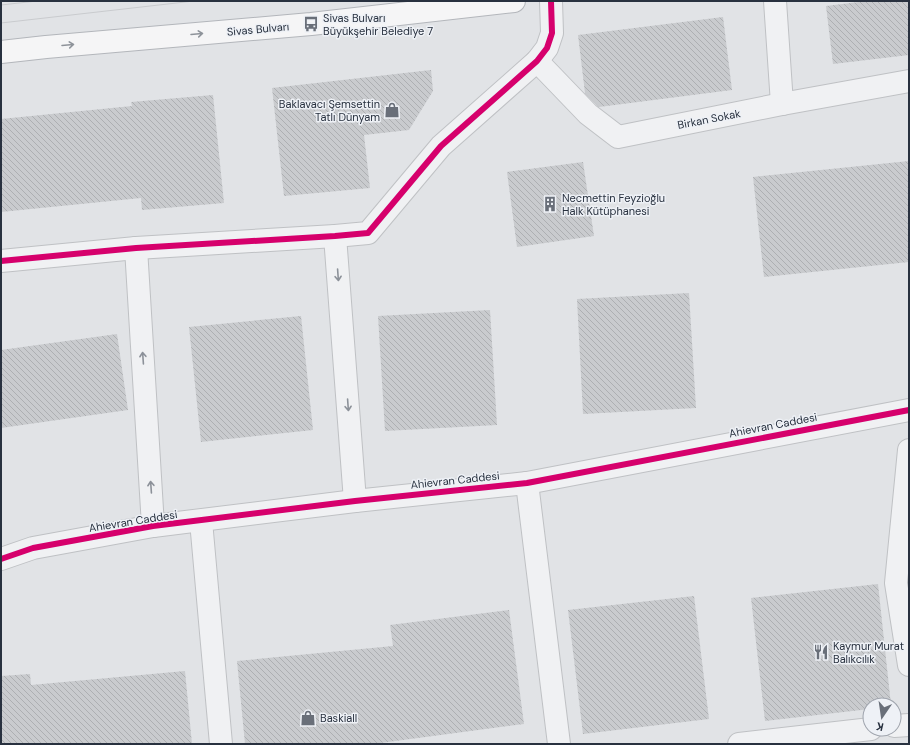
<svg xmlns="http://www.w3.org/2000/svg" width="910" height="745" viewBox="0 0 910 745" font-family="'DM Sans',sans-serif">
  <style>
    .building { fill: url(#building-back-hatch) }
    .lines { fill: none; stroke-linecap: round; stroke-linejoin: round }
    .minor-casing { stroke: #bfc1c4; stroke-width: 24 }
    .tertiary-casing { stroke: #bfc1c4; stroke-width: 24 }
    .trunk-casing { stroke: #b3b6bb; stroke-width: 24 }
    .minor { stroke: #f0f1f3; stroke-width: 22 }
    .tertiary { stroke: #f0f1f3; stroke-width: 22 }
    .trunk { stroke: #f5f5f6; stroke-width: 22 }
    .tram { stroke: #c9cbce; stroke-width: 1 }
    .cycleway-casing { stroke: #eef1f6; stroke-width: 8 }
    .cycleway { stroke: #d6006c; stroke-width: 6 }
    .oneway { stroke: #8e939a }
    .oneway2 { stroke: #8c9199 }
    .labels { text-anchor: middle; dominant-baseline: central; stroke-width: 3; stroke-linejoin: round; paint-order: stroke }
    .poi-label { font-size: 11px; fill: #28313f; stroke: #eef1f6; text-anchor: start }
    .street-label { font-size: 11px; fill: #28313f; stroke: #eef1f6 }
  </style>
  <defs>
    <pattern id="building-back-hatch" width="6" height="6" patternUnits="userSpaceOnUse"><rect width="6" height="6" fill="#c9cbce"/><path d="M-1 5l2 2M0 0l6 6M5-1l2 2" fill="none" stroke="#adafb2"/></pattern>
  </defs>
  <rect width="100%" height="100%" fill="#e1e3e6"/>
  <g class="building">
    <path d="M867,1H909V55L833,64L826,6Z"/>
    <path d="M723,17L732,90L599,107L585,93L578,35Z"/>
    <path d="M431,70L433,91L409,130L364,135L370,188L284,196L272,88Z"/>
    <path d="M213,95L224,203L142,210L141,198L1,212V119L132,106L131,102Z"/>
    <path d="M909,161V262L764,277L753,177Z"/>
    <path d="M583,162L594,236L517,247L507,172Z"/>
    <path d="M689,293L696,408L583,414L577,299Z"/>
    <path d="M490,310L497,425L385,431L378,316Z"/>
    <path d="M301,316L313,430L201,442L189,327Z"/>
    <path d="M117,334L128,410L1,428V350Z"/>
    <path d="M878,584L891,705H870V709L765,721L751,598Z"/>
    <path d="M694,596L709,719L583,734L568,610Z"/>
    <path d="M509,610L524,724L373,744H245L237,661L393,646L390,625Z"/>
    <path d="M185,671L192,744H1V676L30,674L31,685Z"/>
  </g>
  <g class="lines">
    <g class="minor-casing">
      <g id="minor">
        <path d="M775,1L782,104"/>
        <path d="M537,61L588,114L618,137L782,104L909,81"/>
        <path d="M335,236L355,501"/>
        <path d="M136,248L153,526"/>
        <path d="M1,261L136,248L335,236L368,233L441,146L537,61L547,48L552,33L551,1"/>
        <path d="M909,450L896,583L909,665"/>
        <path d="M527,483L559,744"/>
        <path d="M201,521L221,744"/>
        <path d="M894,726L909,725"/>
        <path d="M739,744L871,729"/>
      </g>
    </g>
    <g class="tertiary-casing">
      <path id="tertiary" d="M1,559L33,548L153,526L355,501L527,483L909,410"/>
    </g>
    <g class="trunk-casing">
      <path id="trunk" d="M1,52L46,47L311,24L514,1"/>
    </g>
    <use href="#minor" class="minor"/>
    <use href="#tertiary" class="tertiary"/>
    <use href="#trunk" class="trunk"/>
    <g class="tram">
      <path d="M1,5L37,1"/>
      <path d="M1,23L194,1"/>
    </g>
    <g class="cycleway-casing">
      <g id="cycleway">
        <path d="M1,261L136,248L335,236L368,233L441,146L537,61L547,48L552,33L551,1"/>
        <path d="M1,559L33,548L153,526L355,501L527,483L909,410"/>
      </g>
    </g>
    <use href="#cycleway" class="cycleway"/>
  </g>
  <defs><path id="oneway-shaft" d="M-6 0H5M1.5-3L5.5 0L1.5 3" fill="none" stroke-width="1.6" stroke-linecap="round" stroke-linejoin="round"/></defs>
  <g class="oneway">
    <use href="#oneway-shaft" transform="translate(197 34) rotate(-5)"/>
    <use href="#oneway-shaft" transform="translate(68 45) rotate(-5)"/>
  </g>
  <g class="oneway2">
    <use href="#oneway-shaft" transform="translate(338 275) rotate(86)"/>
    <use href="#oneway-shaft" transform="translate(143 358) rotate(-94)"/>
    <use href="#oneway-shaft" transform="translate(348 405) rotate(86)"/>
    <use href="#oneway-shaft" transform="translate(151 487) rotate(-94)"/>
  </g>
  <defs>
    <g id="bus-bare" transform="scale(1.2)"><path d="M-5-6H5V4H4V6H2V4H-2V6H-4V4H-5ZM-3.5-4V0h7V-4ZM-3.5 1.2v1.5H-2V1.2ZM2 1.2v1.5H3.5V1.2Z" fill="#696f79" stroke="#eef1f6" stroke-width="2.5" paint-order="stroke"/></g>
    <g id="shop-bare" transform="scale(1.2)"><path d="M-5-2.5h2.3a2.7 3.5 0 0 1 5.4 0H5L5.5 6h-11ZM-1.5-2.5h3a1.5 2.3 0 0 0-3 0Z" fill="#696f79" stroke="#eef1f6" stroke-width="2.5" paint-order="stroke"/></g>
    <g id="building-bare" transform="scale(1.2)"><path d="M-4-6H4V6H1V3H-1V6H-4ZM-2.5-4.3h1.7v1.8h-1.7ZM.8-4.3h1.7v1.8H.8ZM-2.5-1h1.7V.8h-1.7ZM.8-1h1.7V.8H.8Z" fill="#696f79" stroke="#eef1f6" stroke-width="2.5" paint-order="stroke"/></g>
    <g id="restaurant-bare" transform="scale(1.2)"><path d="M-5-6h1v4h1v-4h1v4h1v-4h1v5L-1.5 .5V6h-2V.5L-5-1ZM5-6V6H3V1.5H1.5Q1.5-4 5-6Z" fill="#696f79" stroke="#eef1f6" stroke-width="2.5" paint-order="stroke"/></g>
  </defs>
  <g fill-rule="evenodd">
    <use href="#bus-bare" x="311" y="24"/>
    <use href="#shop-bare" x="392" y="110"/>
    <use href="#building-bare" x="550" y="204"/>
    <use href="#restaurant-bare" x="821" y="652"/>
    <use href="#shop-bare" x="308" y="718"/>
  </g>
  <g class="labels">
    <g class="poi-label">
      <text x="323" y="18">Sivas Bulvarı<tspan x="323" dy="13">Büyükşehir Belediye 7</tspan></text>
      <text x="380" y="104" text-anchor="end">Baklavacı Şemsettin<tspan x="380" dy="13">Tatlı Dünyam</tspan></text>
      <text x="562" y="198">Necmettin Feyzioğlu<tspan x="562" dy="13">Halk Kütüphanesi</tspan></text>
      <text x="833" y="646">Kaymur Murat<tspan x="833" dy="13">Balıkcılık</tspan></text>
      <text x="320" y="718">Baskiall</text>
    </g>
    <g class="street-label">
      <text transform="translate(258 29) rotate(-5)">Sivas Bulvarı</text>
      <text transform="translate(709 119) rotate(-11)">Birkan Sokak</text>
      <text transform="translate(773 425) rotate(-11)">Ahievran Caddesi</text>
      <text transform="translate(455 480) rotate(-6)">Ahievran Caddesi</text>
      <text transform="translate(133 521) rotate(-9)">Ahievran Caddesi</text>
    </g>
  </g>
  <rect width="910" height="745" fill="none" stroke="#28313f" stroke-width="4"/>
  <g transform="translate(882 717) rotate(193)"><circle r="19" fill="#eef1f6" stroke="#9fa4ad"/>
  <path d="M0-3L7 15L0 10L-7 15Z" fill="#696f79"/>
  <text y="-6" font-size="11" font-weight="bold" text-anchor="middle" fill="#28313f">K</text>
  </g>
</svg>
